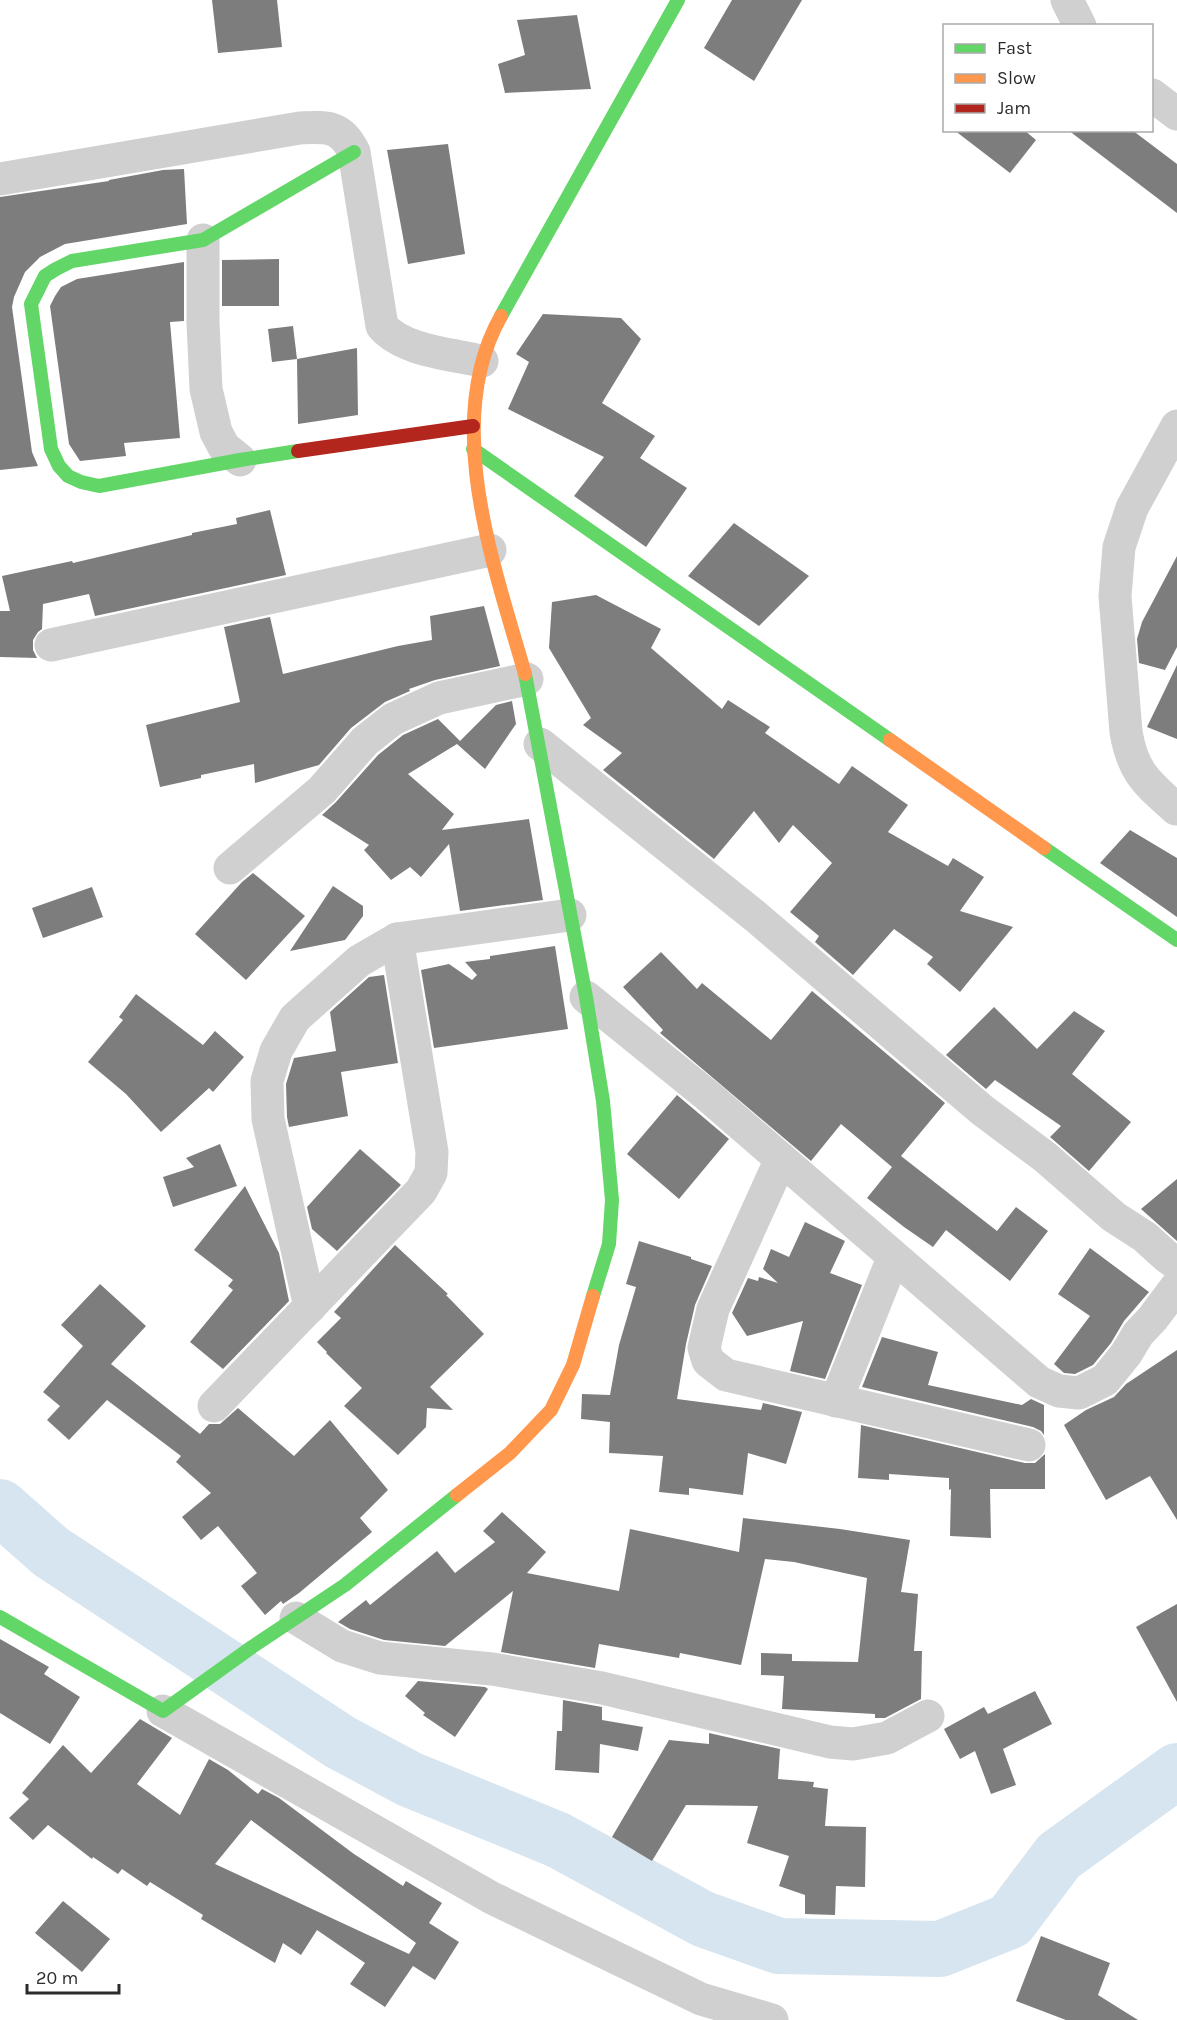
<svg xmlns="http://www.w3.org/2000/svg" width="1177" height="2020" viewBox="0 0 1177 2020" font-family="Karla,sans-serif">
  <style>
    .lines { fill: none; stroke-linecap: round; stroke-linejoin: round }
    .river { stroke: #d6e5f0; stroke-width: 56 }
    .building { fill: #7d7d7d; fill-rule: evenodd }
    .street { stroke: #d0d0d0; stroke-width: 33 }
    .fast { stroke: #63d668; stroke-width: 14 }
    .slow { stroke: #ff974d; stroke-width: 14 }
    .jam { stroke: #b3261e; stroke-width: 14 }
  </style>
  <rect width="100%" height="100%" fill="#fff"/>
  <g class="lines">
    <path class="river" d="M0,1507L51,1552L340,1742L409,1779L558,1840L703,1919L779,1946L940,1949L1010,1921L1059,1856L1177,1771"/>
  </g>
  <g class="building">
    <path d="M212,0H277L282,47L218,53Z"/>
    <path d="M732,0H802L754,81L704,48Z"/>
    <path d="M577,15L591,89L505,93L498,64L525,55L517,20Z"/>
    <path d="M954,130H1024L1036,140L1010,173Z"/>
    <path d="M1068,130H1132L1177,164V213Z"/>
    <path d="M448,144L465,254L408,264L387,150Z"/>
    <path d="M184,169L187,224L65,244L40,257L25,272L14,297L12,307L32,452L38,466L0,470V197L109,181V180L163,170Z"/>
    <path d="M279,259V306H222V260Z"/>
    <path d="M184,262V321L170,322L180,438L124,443L126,456L80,461L69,444L50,306L55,296L61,287L77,279Z"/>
    <path d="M543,314L621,318L641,339L602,403L655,436L640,458L687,488L646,547L574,496L604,457L508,409L529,362L516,354Z"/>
    <path d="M293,326L297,359L272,362L268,329Z"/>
    <path d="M357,348L358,415L298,424L297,359Z"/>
    <path d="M270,510L286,575L95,616L89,594L43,604L42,629L38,632L33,640V650L37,658L0,657V611H10L2,576L72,561L73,563L192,535V533L237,524L236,518Z"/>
    <path d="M734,523L809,576L759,626L688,576Z"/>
    <path d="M1177,556V647L1165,670L1139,663L1137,639L1142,622Z"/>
    <path d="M596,595L661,629L651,648L722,709L728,700L770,727L765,733L839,784L852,766L908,805L888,832L948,866L953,858L984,877L960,911L1013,927L960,992L927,964L933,957L894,929L853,975L815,942L819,936L790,912L832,863L793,825L779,843L754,811L714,859L603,770L622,753L583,725L591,718L549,648L552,602Z"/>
    <path d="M484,606L500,666L435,680L409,689L410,691L385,702L351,728L319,765L255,783L254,764L201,775V778L160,787L146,725L240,702L224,627L270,617L283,674L398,646L432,640L430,616Z"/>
    <path d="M1177,665V739L1147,727Z"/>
    <path d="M512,701L516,724L485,769L457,744L408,774L454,814L442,830L529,819L543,900L460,911L449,844L421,877L410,867L391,880L364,850L369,845L322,815L336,802L378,755L403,735L438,719L460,741L496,705Z"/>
    <path d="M1130,830L1177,858V917L1100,863Z"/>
    <path d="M253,873L305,916L246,980L195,934L242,882Z"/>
    <path d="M333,886L363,906V916L345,940L290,951Z"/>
    <path d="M92,887L103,917L43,938L32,908Z"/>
    <path d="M555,946L568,1029L434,1048L421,970L449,964L472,980L477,975L465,962L490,959V956Z"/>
    <path d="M661,952L697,989L702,983L771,1040L812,991L945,1103L901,1156L997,1231L1016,1207L1048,1231L1010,1281L946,1230L933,1247L904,1227L867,1198L892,1167L841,1124L811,1161L660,1033L663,1030L623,987Z"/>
    <path d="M384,975L398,1063L341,1072L348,1116L289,1127L287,1117L286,1084L294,1058L336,1051L330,1012L369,977Z"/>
    <path d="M136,994L203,1045L215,1031L244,1057L213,1092L209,1088L161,1132L126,1094L88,1062L123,1020L119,1017Z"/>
    <path d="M994,1007L1037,1049L1074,1011L1105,1031L1072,1074L1131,1122L1089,1171L1050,1137L1061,1126L995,1080L986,1089L946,1055Z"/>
    <path d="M677,1095L729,1139L679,1199L627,1154Z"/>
    <path d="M220,1144L237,1186L173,1207L163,1177L194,1167L186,1158Z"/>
    <path d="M360,1149L401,1185L337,1251L312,1229L307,1207Z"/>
    <path d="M1177,1179V1241L1141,1209Z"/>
    <path d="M245,1186L279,1253L289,1301L223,1369L190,1342L233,1290L228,1286L233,1280L194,1250Z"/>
    <path d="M805,1222L845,1241L830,1273L862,1285L825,1379L790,1371L803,1321L747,1336L732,1313L748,1278L758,1281L759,1277L778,1283L763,1269L771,1249L789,1257Z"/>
    <path d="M639,1241L691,1257V1259L712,1266L695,1305L686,1344L677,1399L761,1410L763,1403L802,1412L786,1464L748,1453L743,1495L689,1488V1495L659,1492L663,1456L609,1453L610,1422L581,1419L582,1394L610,1395L619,1345L636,1287L626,1284Z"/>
    <path d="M395,1245L448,1294L446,1295L484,1334L430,1387L453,1410L427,1408L426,1427L398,1455L344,1406L362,1388L326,1353L327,1352L317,1342L341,1318L334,1312Z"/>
    <path d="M1090,1248L1149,1292L1124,1321L1111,1343L1093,1365L1075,1374L1064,1373L1054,1364L1090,1316L1058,1294Z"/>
    <path d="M100,1284L146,1326L111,1364L200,1434L209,1424H220L238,1408L294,1456L330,1420L388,1490L360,1518L372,1532L299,1593L283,1604L281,1601L265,1615L241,1586L257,1573L218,1526L201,1540L182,1517L211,1493L176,1462L181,1456L107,1400L69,1440L47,1420L60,1406L43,1392L83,1346L61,1325Z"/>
    <path d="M882,1337L938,1352L928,1385L1022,1405L1031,1399L1044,1405V1435L1041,1431L1033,1427L862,1387Z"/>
    <path d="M1177,1350V1520L1150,1476L1106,1500L1064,1425L1086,1410L1114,1397L1126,1384Z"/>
    <path d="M861,1425L1025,1463H1035L1045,1454V1489H990L991,1538L950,1536L951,1489L949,1490V1478L889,1474V1480L858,1478Z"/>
    <path d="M502,1512L546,1552L527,1573L619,1591L630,1529L739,1552L743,1518L840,1529L910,1540L901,1592L918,1594L914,1651H922L921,1699L885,1718H875V1714L782,1709L784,1676L761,1675V1653L792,1654V1661L858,1662L867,1578L794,1562L765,1559L741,1665L680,1653L679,1658L599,1644L595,1668L501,1652L513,1591L445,1646L384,1640L350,1629L338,1622L366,1600L370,1605L437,1551L455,1573L495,1542L483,1531Z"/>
    <path d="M1177,1604V1702L1136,1627Z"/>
    <path d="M0,1639L49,1667L44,1674L80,1697L50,1744L0,1713Z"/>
    <path d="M418,1681L485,1687L488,1689L455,1737L423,1715L425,1713L405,1696Z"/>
    <path d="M1035,1691L1052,1724L1003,1749L1016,1785L991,1794L975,1751L960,1759L944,1729L984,1707L988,1714Z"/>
    <path d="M563,1700L602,1707V1720L643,1727L638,1751L600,1744L599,1773L555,1770L557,1731H562Z"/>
    <path d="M140,1719L172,1738L137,1784L180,1815L209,1759L228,1770L258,1794L262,1789L279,1798L354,1854L403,1886L406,1881L442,1903L429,1923L459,1942L435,1980L413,1966L385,2007L350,1984L365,1963L317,1930L301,1955L283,1943L275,1963L201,1919L203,1915L150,1882L147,1886L122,1869L118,1874L93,1857L92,1859L48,1825L33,1840L9,1818L29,1799L22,1793L63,1745L91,1773ZM251,1820L416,1943L409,1954L215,1864Z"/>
    <path d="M709,1733L780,1749L778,1779L814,1782L813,1787L828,1789L825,1826L866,1827L865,1887L836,1886L835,1915L805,1914V1895L779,1886L789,1856L747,1843L758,1806L686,1805L652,1861L612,1837L669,1740L709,1744Z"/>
    <path d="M63,1901L110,1939L82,1972L35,1933Z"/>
    <path d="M1041,1936L1110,1963L1098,1995L1138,2020H1066L1016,2001Z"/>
  </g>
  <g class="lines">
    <g class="street">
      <path d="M1067,0L1080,26"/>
      <path d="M1152,95L1177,114"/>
      <path d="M0,179L300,128C327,127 341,125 354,152L382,326C403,351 451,354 482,361"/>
      <path d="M203,240V322L206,389L216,432L224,447L240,460"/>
      <path d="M51,645L490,550"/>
      <path d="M540,744L755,916L982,1110L1045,1157L1114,1217L1145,1237L1167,1257L1177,1264"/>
      <path d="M1176,809C1147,783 1133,773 1126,732L1115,596L1119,547L1132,508L1177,426"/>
      <path d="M230,868L322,790L365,741L393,719L439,698L527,679"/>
      <path d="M586,997L708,1096L1039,1382L1059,1391L1079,1393L1105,1380L1126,1354L1138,1334L1153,1318L1177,1286"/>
      <path d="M781,1159L713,1309L704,1348L708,1361L726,1375L1029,1445"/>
      <path d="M310,1307L268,1119L267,1081L276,1051L295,1018L359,961L397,939L570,915"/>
      <path d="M836,1401L893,1258"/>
      <path d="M214,1406L421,1191L431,1173L432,1152L397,939"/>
      <path d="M296,1618L342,1646L380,1658L492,1669L602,1688L830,1742L853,1744L887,1738L928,1716"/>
      <path d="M163,1711L492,1898L701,1999L772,2020"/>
    </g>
    <g class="fast">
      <path d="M501,316L678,0"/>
      <path d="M473,449L890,740"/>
      <path d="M298,451L240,460L99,486L81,482L68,476L59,466L51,449L31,304L45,276L56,269L72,261L203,240L354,152"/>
      <path d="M525,674L586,997L603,1101L612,1200L609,1244L593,1296"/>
      <path d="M1044,848L1177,940"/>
      <path d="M0,1617L163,1711L252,1647L345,1585L457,1495"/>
    </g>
    <g class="slow">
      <path d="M501,316C441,422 494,565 525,674"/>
      <path d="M890,740L1044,848"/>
      <path d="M457,1495L510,1453L551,1410L573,1365L593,1296"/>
    </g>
    <path class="jam" d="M298,451L473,426"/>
  </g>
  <rect x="943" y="24" width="210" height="108" fill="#ffffff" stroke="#aaaaaa" stroke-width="1.5"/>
  <rect x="955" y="44" width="30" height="9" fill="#63d668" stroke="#aaaaaa" stroke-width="1.5"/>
  <text x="997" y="54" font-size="18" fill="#2b2b2b">Fast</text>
  <rect x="955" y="74" width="30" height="9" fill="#ff974d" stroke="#aaaaaa" stroke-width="1.5"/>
  <text x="997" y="84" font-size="18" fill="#2b2b2b">Slow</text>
  <rect x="955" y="104" width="30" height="9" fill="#b3261e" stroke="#aaaaaa" stroke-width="1.5"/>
  <text x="997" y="114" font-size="18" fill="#2b2b2b">Jam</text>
  <path d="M27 1984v9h92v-9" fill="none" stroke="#2b2b2b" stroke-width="3"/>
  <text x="36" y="1984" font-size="18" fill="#2b2b2b" stroke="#ffffff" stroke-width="4.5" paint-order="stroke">20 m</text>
</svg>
